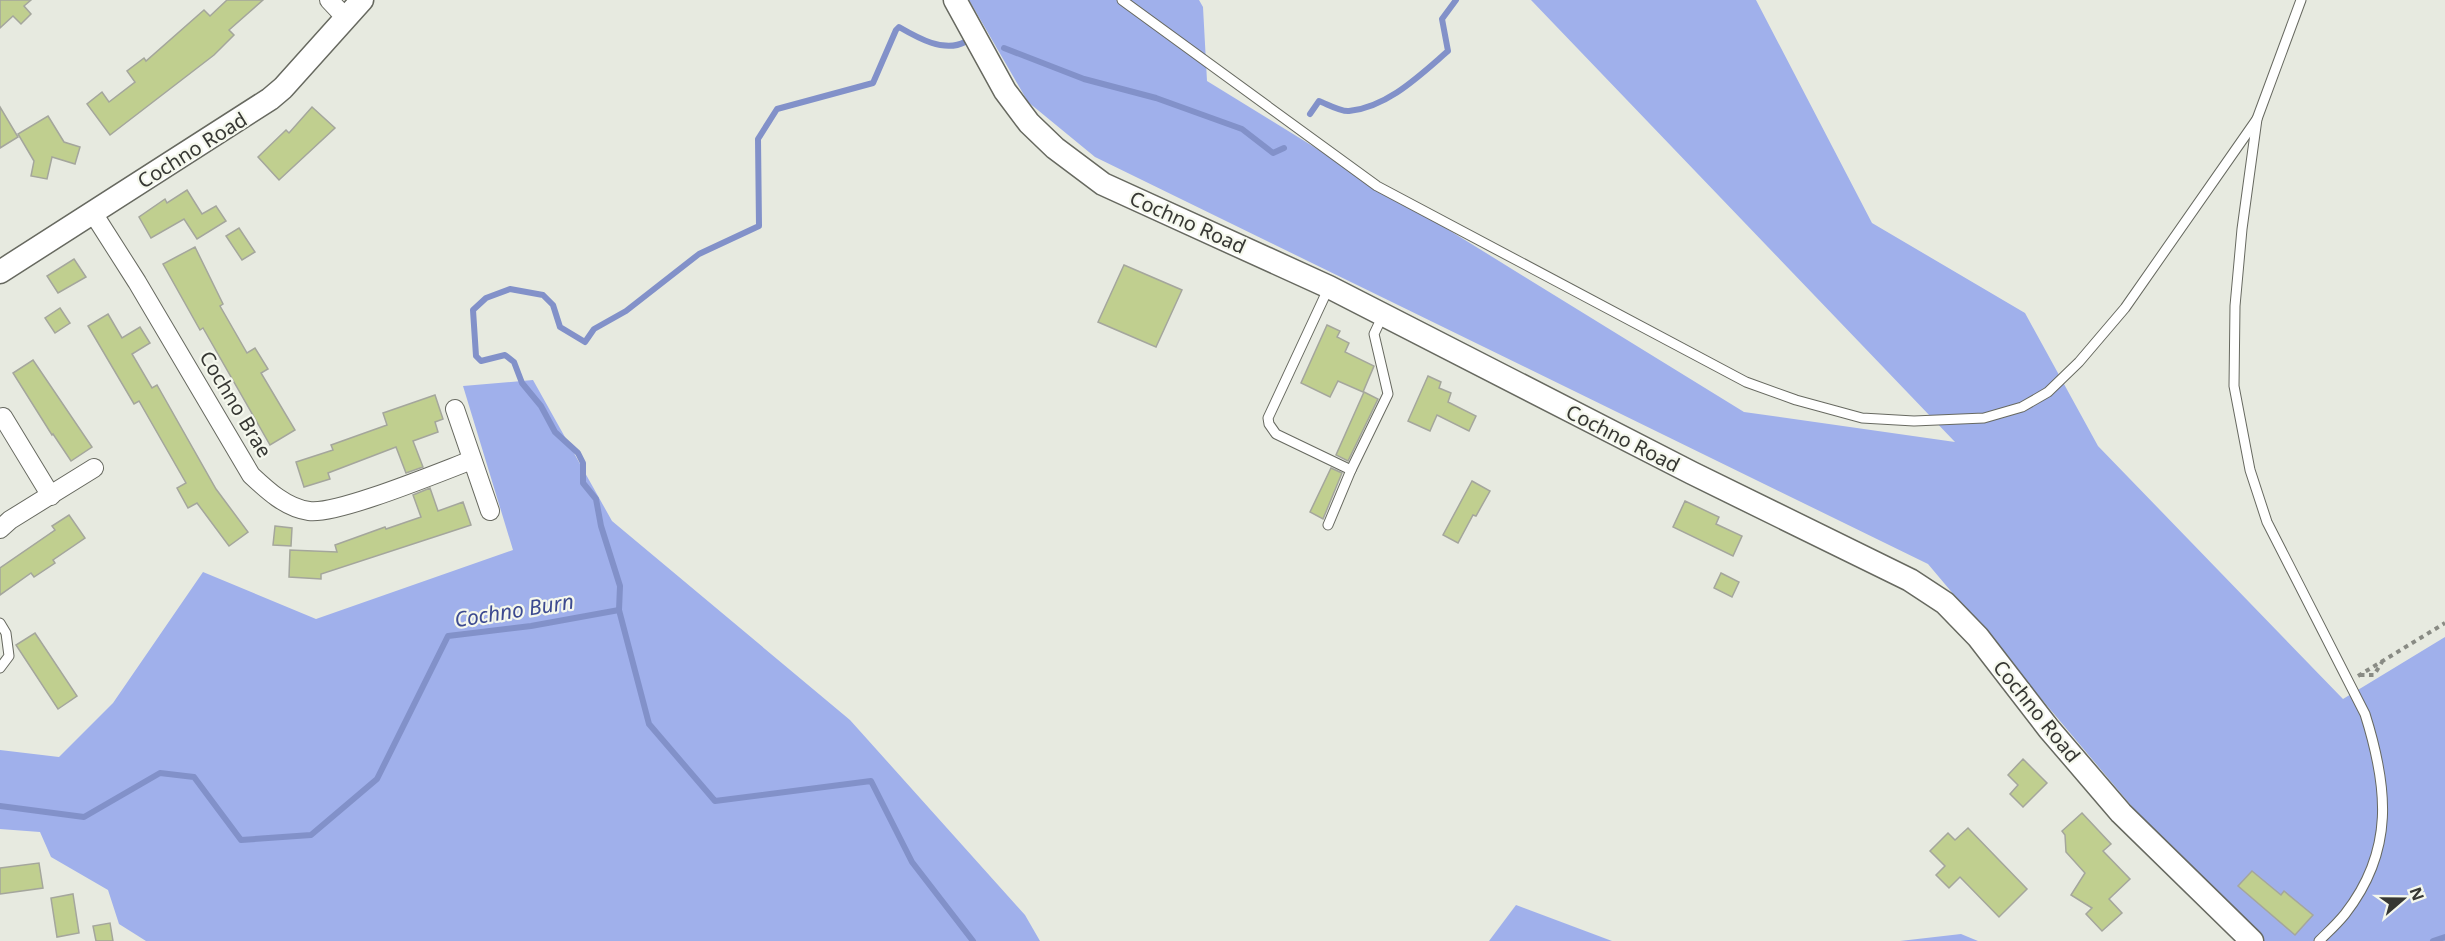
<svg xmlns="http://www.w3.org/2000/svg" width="2445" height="941" viewBox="0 0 2445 941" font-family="'Noto Sans',sans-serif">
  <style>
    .forest { fill: #a0b0eb }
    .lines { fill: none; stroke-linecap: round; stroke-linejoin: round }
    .stream { stroke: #8291c9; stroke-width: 6 }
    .building { fill: #c0cf8f; stroke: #a4a69c; stroke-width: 1.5 }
    .service-casing { stroke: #676960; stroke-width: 11 }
    .minor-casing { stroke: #676960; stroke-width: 20 }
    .tertiary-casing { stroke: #676960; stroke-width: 25 }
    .path { stroke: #898b84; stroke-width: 4; stroke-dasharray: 4.5 4.5; stroke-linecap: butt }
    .service { stroke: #fff; stroke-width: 9 }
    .minor { stroke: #fff; stroke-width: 18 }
    .tertiary { stroke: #fff; stroke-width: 22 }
    .labels { text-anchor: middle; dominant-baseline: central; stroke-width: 4.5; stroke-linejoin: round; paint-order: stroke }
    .street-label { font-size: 20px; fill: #363733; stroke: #f5f8ed }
    .water-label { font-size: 21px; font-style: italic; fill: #3c4a90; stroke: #f5f8ed }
  </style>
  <rect width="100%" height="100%" fill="#e7eae0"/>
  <g class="forest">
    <path d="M969,0H1199L1203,7L1207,81L1744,412L1955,442L1531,0H1756L1872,223L2025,313L2098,446L2343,699L2445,637V941H2245L1928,564L1095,157L1028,102Z"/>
    <path d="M533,380L612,521L850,720L1025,915L1040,941H146L119,924L108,890L51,857L40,832L0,829V750L59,757L113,703L203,572L316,619L513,550L463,386Z"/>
    <path d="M1516,905L1612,941H1489Z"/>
    <path d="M1961,934L1978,941H1900Z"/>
  </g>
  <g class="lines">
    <g class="stream">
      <path d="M1004,48L1084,79L1156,98L1242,129L1273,153L1284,148"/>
      <path d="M1310,114L1319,101C1327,104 1341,112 1349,111C1388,107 1420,75 1448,51L1442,19L1456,0"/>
      <path d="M619,610L620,586L601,526L596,499L583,483V463L578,453L555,432L541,406L522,383L514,362L505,355L481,361L476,356L473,310L486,298L510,289L543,295L553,305L560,327L585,342L594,329L626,311L699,254L759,226L758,139L777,109L873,83L896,30L899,27C918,38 944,53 965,42"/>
      <path d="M0,806L84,817L160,773L194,777L241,840L311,835L377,779L448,636L531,626L619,610L649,724L715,801L871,781L912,862L973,941"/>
      <path d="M2433,941L2445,937"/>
    </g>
  </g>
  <g class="building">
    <path d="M0,0H31L24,6L31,14L21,24L13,16L0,28Z"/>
    <path d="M227,0H263L229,30L234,35L214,55L110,135L87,104L102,92L109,102L135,82L127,71L144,58L146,61L204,10L210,16Z"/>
    <path d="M0,107L18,137L0,148Z"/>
    <path d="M312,107L335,128L279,180L258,157L286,130L289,133Z"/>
    <path d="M48,116L64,142L80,147L75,164L52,157L47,179L31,176L34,161L18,134Z"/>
    <path d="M187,190L202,214L216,206L226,221L197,239L184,219L151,238L139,217L165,199L167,203Z"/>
    <path d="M239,228L255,252L242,260L226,236Z"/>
    <path d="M195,247L223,304L220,306L247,353L255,348L268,369L261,373L295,430L270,445L203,328L200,330L163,264Z"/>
    <path d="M74,259L86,277L58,293L47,276Z"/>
    <path d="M1124,265L1182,290L1156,347L1098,322Z"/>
    <path d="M60,308L70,323L55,333L45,318Z"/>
    <path d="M108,314L122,338L140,327L150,343L132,354L152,388L157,385L216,489L248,532L229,546L197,503L188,508L177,488L186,483L139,401L134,404L88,326Z"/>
    <path d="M1327,325L1340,331L1337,337L1349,343L1345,352L1374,366L1363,392L1338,381L1330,397L1301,383Z"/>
    <path d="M33,360L92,447L71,461L53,434L52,435L13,373Z"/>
    <path d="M1428,376L1441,382L1439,388L1451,393L1448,402L1476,416L1469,431L1437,415L1430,431L1408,421Z"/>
    <path d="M1364,392L1378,399L1348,461L1336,455Z"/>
    <path d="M435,395L443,419L435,422L438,432L413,441L423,467L406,473L396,447L328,473L330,479L304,487L296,462L333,450L331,445L387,425L383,413Z"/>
    <path d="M1331,468L1342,473L1323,519L1310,512Z"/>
    <path d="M1472,481L1490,491L1476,516L1473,515L1458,543L1443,535Z"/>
    <path d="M430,488L438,511L463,502L471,525L321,574V579L289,577L290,550L337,552L335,545L385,527L386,529L421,517L413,495Z"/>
    <path d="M1685,501L1719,517L1716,524L1742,536L1733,556L1673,527Z"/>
    <path d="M69,515L85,538L53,560L55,563L34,577L31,573L0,595V568L55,530L52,526Z"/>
    <path d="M275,526L292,528L291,546L273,545Z"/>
    <path d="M1721,573L1739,582L1732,597L1714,588Z"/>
    <path d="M35,633L77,696L58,709L16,645Z"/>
    <path d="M2023,759L2047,783L2023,807L2010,794L2018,785L2008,775Z"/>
    <path d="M2082,813L2111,844L2103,851L2130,879L2109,899L2122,913L2102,931L2086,914L2092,908L2071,895L2085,873L2066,852L2065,835L2062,831Z"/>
    <path d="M1968,828L2027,889L1999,917L1960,877L1949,888L1936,875L1945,866L1930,851L1948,833L1955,840Z"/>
    <path d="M39,863L43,888L0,894V868Z"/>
    <path d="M2252,871L2281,895L2284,891L2313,915L2295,935L2238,886Z"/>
    <path d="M73,894L79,933L57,937L51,898Z"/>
    <path d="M110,923L113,941H96L93,926Z"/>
  </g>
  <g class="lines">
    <g class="service-casing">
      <g id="service">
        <path d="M1122,0L1377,186L1746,382L1796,400L1862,418L1914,421L1984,418L2022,407L2048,392L2079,362L2125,308L2257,119"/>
        <path d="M2301,0L2257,119L2242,229L2235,306L2234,386L2250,470L2267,522L2365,714C2388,787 2395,850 2345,914C2337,924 2328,932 2319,941"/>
        <path d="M1351,470L1388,394L1374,334L1383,315"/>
        <path d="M1328,525L1351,470L1276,434L1269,424L1268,418L1329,287"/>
        <path d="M0,623L6,633L9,656L0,668"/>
      </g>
    </g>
    <g class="minor-casing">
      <g id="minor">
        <path d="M329,0L345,17"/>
        <path d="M93,213L137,282L251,475C267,490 286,508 309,511C337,515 440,472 472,460"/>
        <path d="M455,409L490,511"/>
        <path d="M3,417L51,496"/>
        <path d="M0,529L10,520L94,468"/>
      </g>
    </g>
    <g class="tertiary-casing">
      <g id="tertiary">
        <path d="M955,0L1005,91L1029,123L1055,148L1103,184L1329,287L1692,473L1910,580L1945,603L1978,637L2049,729L2121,813L2252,941"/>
        <path d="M0,272L270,99L283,88L362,0"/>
      </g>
    </g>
    <g class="path">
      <path d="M2360,675H2374L2382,662"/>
      <path d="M2358,676L2445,623"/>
    </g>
    <use href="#service" class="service"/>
    <use href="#minor" class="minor"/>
    <use href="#tertiary" class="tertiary"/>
  </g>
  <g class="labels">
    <g class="street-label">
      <text transform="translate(192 150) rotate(-32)">Cochno Road</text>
      <text transform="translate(1188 222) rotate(24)">Cochno Road</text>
      <text transform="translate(236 404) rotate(59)">Cochno Brae</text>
      <text transform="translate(1623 438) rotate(27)">Cochno Road</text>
      <text transform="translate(2037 711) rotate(51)">Cochno Road</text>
    </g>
    <g class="water-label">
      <text transform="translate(514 610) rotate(-9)">Cochno Burn</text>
    </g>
  </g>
  <g transform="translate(2403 899) rotate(70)" stroke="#f5f8ed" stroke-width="4.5" paint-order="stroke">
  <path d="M0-4.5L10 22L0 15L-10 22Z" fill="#363733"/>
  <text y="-9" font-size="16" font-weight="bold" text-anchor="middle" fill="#363733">N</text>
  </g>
</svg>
